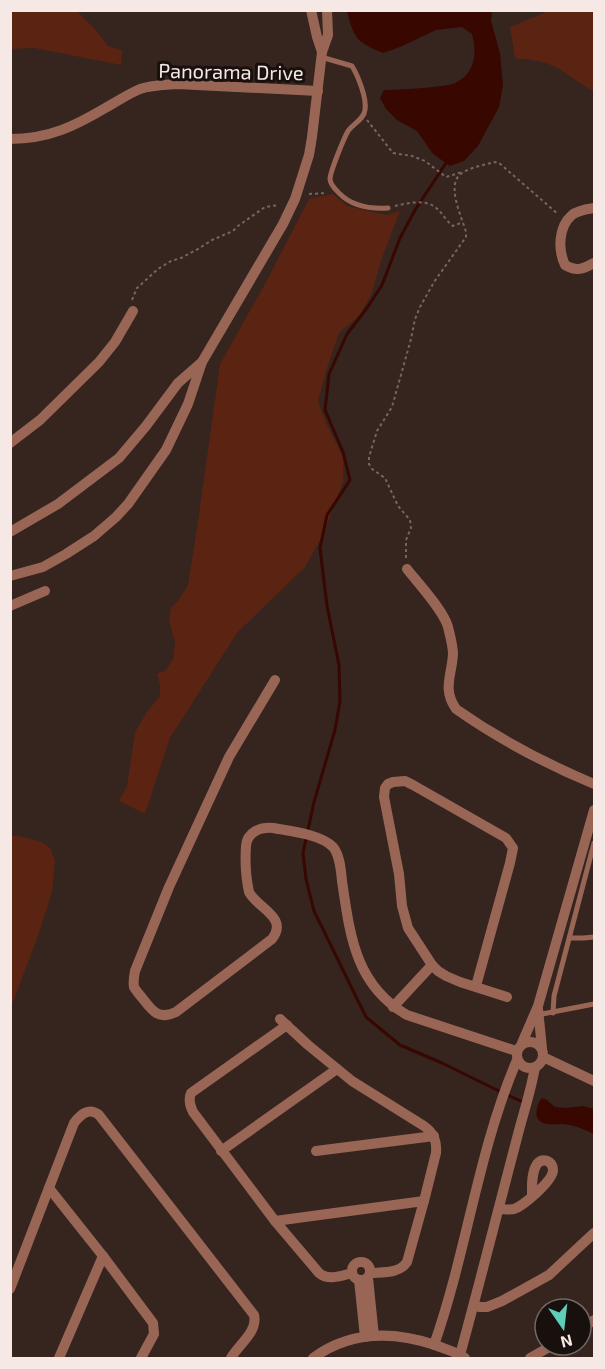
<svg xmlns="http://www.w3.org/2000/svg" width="605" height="1369" viewBox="0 0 605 1369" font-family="'Exo 2',sans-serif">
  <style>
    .green { fill: #5a2312 }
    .water { fill: #370700 }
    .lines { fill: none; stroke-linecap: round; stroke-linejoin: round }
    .stream { stroke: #370700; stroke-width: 3 }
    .path { stroke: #766561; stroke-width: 2; stroke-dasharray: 3 3; stroke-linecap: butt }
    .lane { stroke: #996656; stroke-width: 5 }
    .street { stroke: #996656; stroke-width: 10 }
    .labels { text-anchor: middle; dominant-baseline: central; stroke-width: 6; stroke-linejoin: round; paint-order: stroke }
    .street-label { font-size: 20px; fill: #f6e9e5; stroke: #18100d }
  </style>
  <rect width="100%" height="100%" fill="#36241f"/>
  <g class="green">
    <path d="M10,11H77L95,29L108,46L122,50L121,65L34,48L11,49Z"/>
    <path d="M548,11H594V91C580,85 568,73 553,66C541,60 528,60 515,58L510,27Z"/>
    <path d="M333,194L347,206L387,215L400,211L382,258L372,293L359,316L339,333L327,368L318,401L326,423L343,457V482L322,537L305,567L237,633L170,738L145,814L119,801L127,786L135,732L146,713L160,696V685L157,674L166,670L173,659L175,642L169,621L171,608L177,602L188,585L197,528L220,364L266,282L309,199Z"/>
    <path d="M11,836H19L42,842L50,848L55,861L52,892L38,936L11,1007Z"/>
  </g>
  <g class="water">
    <path d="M347,11H492L491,21L500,53L503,85L499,107L478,146L464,161L450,166L433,154L417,131L397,120L386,109L380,98L384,90C403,89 422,89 441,86C445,85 451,85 455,83C476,73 477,53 472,34L462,27L436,30L400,47L383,53C357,42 354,39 347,11Z"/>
    <path d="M542,1098L547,1100L555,1107L566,1108L583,1106L594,1109V1134C584,1129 574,1125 562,1124C557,1124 548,1125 543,1123C532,1118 537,1104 542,1098Z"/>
  </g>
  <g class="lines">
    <g class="stream">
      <path d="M448,160L415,210L400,238L382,285L367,308L347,334L329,374L325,410L343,452L350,480L327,515L320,548L327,606L339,665L340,701L335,730L314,802L303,853L306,879L314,911L366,1017L400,1045L442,1063L501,1092"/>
      <path d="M507,1095L523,1102"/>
    </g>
    <g class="path">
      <path d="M367,120L393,153L412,156L425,161L446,177L462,172"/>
      <path d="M309,194L327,193"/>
      <path d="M395,206C408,203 424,199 435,207C442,212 446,221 453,226L463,222"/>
      <path d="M132,300L137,288L158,269L171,261L181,258L198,249L212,240L233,231L238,226L265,207L279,205"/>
      <path d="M406,558V540L411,528L410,520L398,506L385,478L372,469L369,464V457L377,431L392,407L411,339L415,319L420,307L434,282L466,237V232C462,217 445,184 462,173C471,167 484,165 495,162L499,163L558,214"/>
    </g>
    <g class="lane">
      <path d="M321,57L352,66C358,76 367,98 365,110C364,119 354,123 348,131C344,138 330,172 330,179C330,185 336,190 340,194C352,206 371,209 388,208"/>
      <path d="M570,938H584L594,937"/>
      <path d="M553,1013L554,996L594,843"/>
      <path d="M537,1015L594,1004"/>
    </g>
    <g class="street">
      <path d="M311,10L317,37L322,52"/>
      <path d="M10,139C49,139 75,126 107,107C118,101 128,94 140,89C152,85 165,85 177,84L318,91"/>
      <path d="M594,208C587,209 578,210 572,215C558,227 558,250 565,265C576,272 583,269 594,263"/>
      <path d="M10,443L40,420L99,362L115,342L133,311"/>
      <path d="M10,532L58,504L119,458L146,426L178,383L202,362"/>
      <path d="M407,569C418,583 444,611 448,627C450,635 453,646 453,654C452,675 442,689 456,709C500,740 544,763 594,784"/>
      <path d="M10,576L43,567L66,554L94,536L116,517L128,504L166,450L188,404L202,362L283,224L295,199L309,155L312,137L322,52L328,35L327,10"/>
      <path d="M10,606L45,591"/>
      <path d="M275,680L229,757L169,887L135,971C134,976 133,982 134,987C136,991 140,995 143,999C153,1012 159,1020 176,1012L272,939C289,917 257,908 249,892C246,878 245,860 246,846C247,832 260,827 273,828C289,831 321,834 333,847C340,855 341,871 342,881C350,935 355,985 407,1015L516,1051"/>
      <path d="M476,986L510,863L513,848L506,838L413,785L405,781L393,782L388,784L385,788L384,797L399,874L402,906L408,928L432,965L438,971L446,976L460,982L507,997"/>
      <path d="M393,1007L432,965"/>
      <path d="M538,1009L542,1048"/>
      <path d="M280,1019L308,1045L352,1081L424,1126C434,1133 437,1141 436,1153L424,1201L407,1262C399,1274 383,1272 370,1273"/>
      <path d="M287,1025L191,1093C188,1100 190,1106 193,1112L275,1221L319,1273C328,1281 341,1276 352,1273"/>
      <circle cx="530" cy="1055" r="13"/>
      <path d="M522,1043L538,1006L594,810"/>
      <path d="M543,1057L594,1081"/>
      <path d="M221,1151L337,1069"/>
      <path d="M316,1151L434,1136"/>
      <path d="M49,1188L103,1256L153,1323L154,1334L141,1358"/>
      <path d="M500,1209C504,1209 509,1210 514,1209C523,1206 553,1181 553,1170C553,1161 543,1157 537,1164C531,1173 532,1187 532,1197"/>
      <path d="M275,1221L424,1201"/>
      <circle cx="361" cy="1271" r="9"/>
      <path d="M368,1278L374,1336"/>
      <path d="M359,1280L365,1337"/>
      <path d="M10,1289L74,1123C81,1114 89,1107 99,1115L254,1315C258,1332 239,1344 231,1358"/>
      <path d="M474,1304L479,1307H487L502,1301L549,1275L594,1233"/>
      <path d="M581,1329L594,1320"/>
      <path d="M434,1345C467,1251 478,1151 517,1060"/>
      <path d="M460,1355C480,1282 498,1210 517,1138C523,1114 531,1091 535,1067"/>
      <path d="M59,1358L103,1256"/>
      <path d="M313,1358C350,1331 393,1331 435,1345C445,1349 457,1352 465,1358"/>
      <path d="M530,1358L553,1345"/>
    </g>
  </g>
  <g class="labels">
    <g class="street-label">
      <text transform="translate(231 71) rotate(1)">Panorama Drive</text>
    </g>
  </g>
  <rect width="605" height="1369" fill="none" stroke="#f6e9e5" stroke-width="24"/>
  <g transform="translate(563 1327) rotate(166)"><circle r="28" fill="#18100d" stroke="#716763" stroke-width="1.5"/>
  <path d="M0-4.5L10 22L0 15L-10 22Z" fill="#5cceba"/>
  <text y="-9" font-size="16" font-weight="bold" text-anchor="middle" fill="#f6e9e5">N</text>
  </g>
</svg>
